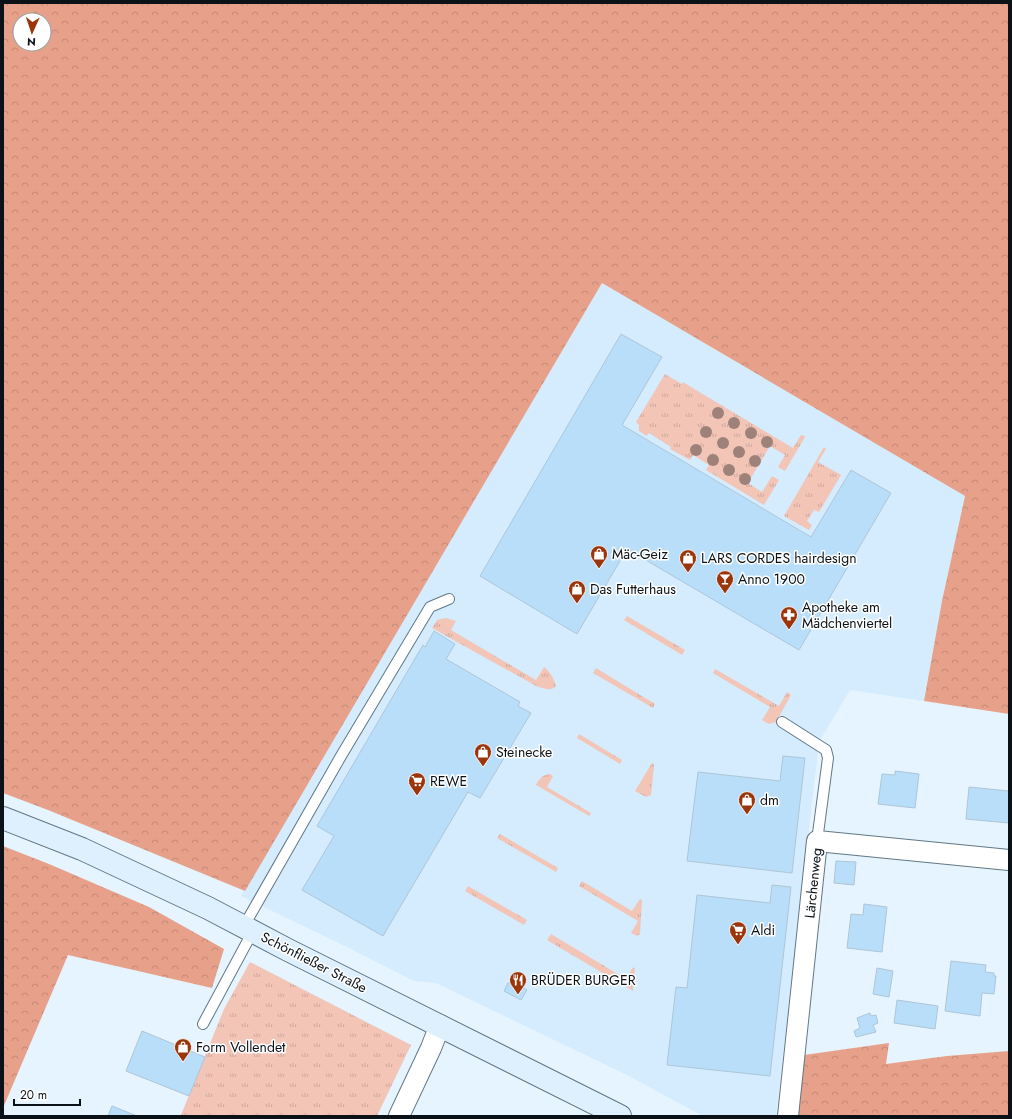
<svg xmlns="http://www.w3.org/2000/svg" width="1012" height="1119" viewBox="0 0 1012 1119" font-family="Jost,sans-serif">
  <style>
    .built { fill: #d4ecfe }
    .grass { fill: url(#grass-tufts) }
    .forest { fill: url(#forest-crowns); fill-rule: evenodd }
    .building { fill: #b9def9; stroke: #aec5d6 }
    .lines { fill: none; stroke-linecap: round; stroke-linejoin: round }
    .service-casing { stroke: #617786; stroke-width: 12 }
    .minor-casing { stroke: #617786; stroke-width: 22 }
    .secondary-casing { stroke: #617786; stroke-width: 24 }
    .service { stroke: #fff; stroke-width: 10 }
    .minor { stroke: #fff; stroke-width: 20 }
    .secondary { stroke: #def0fd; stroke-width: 22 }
    .tree { fill: #9e827a }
    .labels { text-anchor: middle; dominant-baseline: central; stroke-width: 3; stroke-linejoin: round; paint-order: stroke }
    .poi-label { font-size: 14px; fill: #0a1218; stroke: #fff; text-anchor: start }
    .street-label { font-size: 14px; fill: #0a1218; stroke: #fff }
  </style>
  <defs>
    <pattern id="grass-tufts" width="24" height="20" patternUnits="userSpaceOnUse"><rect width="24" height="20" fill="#f2c5b7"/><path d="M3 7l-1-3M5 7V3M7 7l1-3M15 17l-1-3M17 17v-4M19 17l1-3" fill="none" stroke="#cea89d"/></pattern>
    <pattern id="forest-crowns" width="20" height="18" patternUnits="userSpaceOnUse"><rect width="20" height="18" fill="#e7a18a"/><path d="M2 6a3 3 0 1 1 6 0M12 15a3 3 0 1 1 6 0" fill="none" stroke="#c58a76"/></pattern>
  </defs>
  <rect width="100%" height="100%" fill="#e6f4ff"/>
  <path class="built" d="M602,283L965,496L942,601L924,701L850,690L819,742L776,1116H703L625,1074L436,983L414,981L343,945L241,896Z"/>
  <g class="grass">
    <path d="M665,374L682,384L683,382L691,387L793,448L801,435L805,436V437L785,471L778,467L785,455L770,446L748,483L762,492L772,476L779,480L764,505L706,470L709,465L693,455L690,460L670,449L671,447L649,433L647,436L639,431V425L636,422Z"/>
    <path d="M824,447L826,449L818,462L841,475L819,512L814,510L807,521L812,525L809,530L784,516Z"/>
    <path d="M627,616L685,650L682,655L624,620Z"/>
    <path d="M446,618L456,621L451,630L536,680L544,667C549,670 555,680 556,686C551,692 544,688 538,687L432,628L437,620Z"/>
    <path d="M596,668L655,704L653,708L593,673Z"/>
    <path d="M715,669L779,706L787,692L791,695L776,722L769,724L762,720L770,707L713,673Z"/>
    <path d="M579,734L622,760L620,764L577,738Z"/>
    <path d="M652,763L654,765L651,795L646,797L635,791Z"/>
    <path d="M550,774L553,776L547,787L591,813L589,816L536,785C539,779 542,775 550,774Z"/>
    <path d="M500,834L558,868L556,872L497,838Z"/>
    <path d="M582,881L632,911L640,899L642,900L640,934L637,936L631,933L638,921L579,886Z"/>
    <path d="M468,886L527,920L524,925L465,891Z"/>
    <path d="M551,934L626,979L633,967L635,969L633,991L547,940Z"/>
    <path d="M250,962L411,1045L377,1116H184L181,1115L224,1009Z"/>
  </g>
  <g class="forest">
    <path d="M3,3H1009V714L924,701L942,601L965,496L602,283L245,891L48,810L3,793ZM20,20H44V44H20Z"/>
    <path d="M3,846L49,864L149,907L224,949L212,988L68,955L3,1108Z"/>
    <path d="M889,1043L886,1064L947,1056L1009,1051V1116H796L804,1055Z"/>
  </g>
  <g class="building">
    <path d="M621,334L662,357L622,425L811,537L851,470L891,493L799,650L627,549L577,634L480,576Z"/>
    <path d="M434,631L455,644L446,659L520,702L518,706L531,713L480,798L468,792L383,936L302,890L334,836L317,826L423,645L425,647Z"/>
    <path d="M783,756L805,758L792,873L687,861L698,772L780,781Z"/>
    <path d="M895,771L919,774L915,808L878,804L882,774L895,775Z"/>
    <path d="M969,787L1009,791V823L966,819Z"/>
    <path d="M836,861L856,862L854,885L834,883Z"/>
    <path d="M772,885L791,887L770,1076L667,1065L676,987L687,988L697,895L770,903Z"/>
    <path d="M864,904L887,907L882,952L847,948L851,914L863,915Z"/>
    <path d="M951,961L986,965L985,972L994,973V976H996L994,994L982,993L980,1016L945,1011Z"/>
    <path d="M877,968L893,971L889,997L873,994Z"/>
    <path d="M508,983L514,986L516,983L527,990L521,1000L504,991Z"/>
    <path d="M897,1000L938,1006L935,1029L894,1023Z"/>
    <path d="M870,1013L871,1016L876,1015L878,1023L873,1025L876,1032L856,1037L854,1031L860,1028L857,1018Z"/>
    <path d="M142,1031L205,1057L189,1096L126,1071Z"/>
    <path d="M112,1106L137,1116H108Z"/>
  </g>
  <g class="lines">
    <g class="service-casing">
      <g id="service">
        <path d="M782,722L826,750L828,758L817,841"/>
        <path d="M244,926L341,756L430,607L449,599"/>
        <path d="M203,1024L253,931"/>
      </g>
    </g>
    <g class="minor-casing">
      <g id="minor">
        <path d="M399,1116L431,1048L440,1025"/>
        <path d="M788,1116L817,841L1009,860"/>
      </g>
    </g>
    <g class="secondary-casing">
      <path id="secondary" d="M3,818L82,849L208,908L288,950L620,1116"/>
    </g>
    <use href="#service" class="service"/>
    <use href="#minor" class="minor"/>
    <use href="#secondary" class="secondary"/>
  </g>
  <g class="tree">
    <circle cx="718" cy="413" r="6"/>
    <circle cx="734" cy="423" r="6"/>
    <circle cx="706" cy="432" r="6"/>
    <circle cx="751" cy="433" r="6"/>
    <circle cx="767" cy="442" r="6"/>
    <circle cx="723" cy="443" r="6"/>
    <circle cx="696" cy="450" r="6"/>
    <circle cx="739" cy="452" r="6"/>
    <circle cx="713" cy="460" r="6"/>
    <circle cx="755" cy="461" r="6"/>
    <circle cx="729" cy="470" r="6"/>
    <circle cx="745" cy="479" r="6"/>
  </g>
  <defs>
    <g id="shop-pin" transform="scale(0.9)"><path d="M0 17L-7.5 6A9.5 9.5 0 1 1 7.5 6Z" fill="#9b350c" stroke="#fff"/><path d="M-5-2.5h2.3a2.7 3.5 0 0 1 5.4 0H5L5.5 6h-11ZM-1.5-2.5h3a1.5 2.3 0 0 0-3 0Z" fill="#fff"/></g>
    <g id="bar-pin" transform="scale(0.9)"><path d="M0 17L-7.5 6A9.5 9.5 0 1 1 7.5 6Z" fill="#9b350c" stroke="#fff"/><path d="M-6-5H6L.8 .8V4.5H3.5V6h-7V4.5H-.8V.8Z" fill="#fff"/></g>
    <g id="pharmacy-pin" transform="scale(0.9)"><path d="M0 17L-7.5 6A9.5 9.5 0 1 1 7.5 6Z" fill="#9b350c" stroke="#fff"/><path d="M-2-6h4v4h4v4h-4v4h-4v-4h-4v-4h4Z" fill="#fff"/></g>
    <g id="supermarket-pin" transform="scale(0.9)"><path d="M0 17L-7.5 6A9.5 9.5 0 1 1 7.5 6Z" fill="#9b350c" stroke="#fff"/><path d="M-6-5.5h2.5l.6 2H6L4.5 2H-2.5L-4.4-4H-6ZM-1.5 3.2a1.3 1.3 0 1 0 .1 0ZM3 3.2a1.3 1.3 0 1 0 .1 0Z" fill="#fff"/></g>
    <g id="restaurant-pin" transform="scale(0.9)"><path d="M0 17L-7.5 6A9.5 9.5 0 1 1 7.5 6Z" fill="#9b350c" stroke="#fff"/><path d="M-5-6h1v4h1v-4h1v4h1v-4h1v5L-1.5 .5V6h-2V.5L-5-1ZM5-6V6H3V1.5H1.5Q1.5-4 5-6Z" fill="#fff"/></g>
  </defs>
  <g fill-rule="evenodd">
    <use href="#shop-pin" x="599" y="554"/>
    <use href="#shop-pin" x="688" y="558"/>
    <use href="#bar-pin" x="725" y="579"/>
    <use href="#shop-pin" x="577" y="589"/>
    <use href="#pharmacy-pin" x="789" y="615"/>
    <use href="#shop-pin" x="483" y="752"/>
    <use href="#supermarket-pin" x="417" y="781"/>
    <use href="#shop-pin" x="747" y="800"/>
    <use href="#supermarket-pin" x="738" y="930"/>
    <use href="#restaurant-pin" x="518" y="980"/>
    <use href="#shop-pin" x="183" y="1047"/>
  </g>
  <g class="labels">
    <g class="poi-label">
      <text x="612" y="554">Mäc-Geiz</text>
      <text x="701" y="558">LARS CORDES hairdesign</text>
      <text x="738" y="579">Anno 1900</text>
      <text x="590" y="589">Das Futterhaus</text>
      <text x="802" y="607">Apotheke am<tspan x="802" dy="16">Mädchenviertel</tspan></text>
      <text x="496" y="752">Steinecke</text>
      <text x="430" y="781">REWE</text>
      <text x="760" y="800">dm</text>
      <text x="751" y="930">Aldi</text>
      <text x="531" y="980">BRÜDER BURGER</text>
      <text x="196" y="1047">Form Vollendet</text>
    </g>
    <g class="street-label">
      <text transform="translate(813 883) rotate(-84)">Lärchenweg</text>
      <text transform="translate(314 962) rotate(27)">Schönfließer Straße</text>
    </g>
  </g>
  <rect width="1012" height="1119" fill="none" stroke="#0a1218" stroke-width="8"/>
  <g transform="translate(32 32) rotate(183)"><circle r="19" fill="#ffffff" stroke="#9da0a3"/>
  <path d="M0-3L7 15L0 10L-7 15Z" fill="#9b350c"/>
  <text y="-6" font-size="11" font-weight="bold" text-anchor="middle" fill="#0a1218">N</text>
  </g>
  <path d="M14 1099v6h66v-6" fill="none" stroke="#0a1218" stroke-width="2"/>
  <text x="20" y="1099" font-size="12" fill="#0a1218" stroke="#ffffff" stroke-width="3" paint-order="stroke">20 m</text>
</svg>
